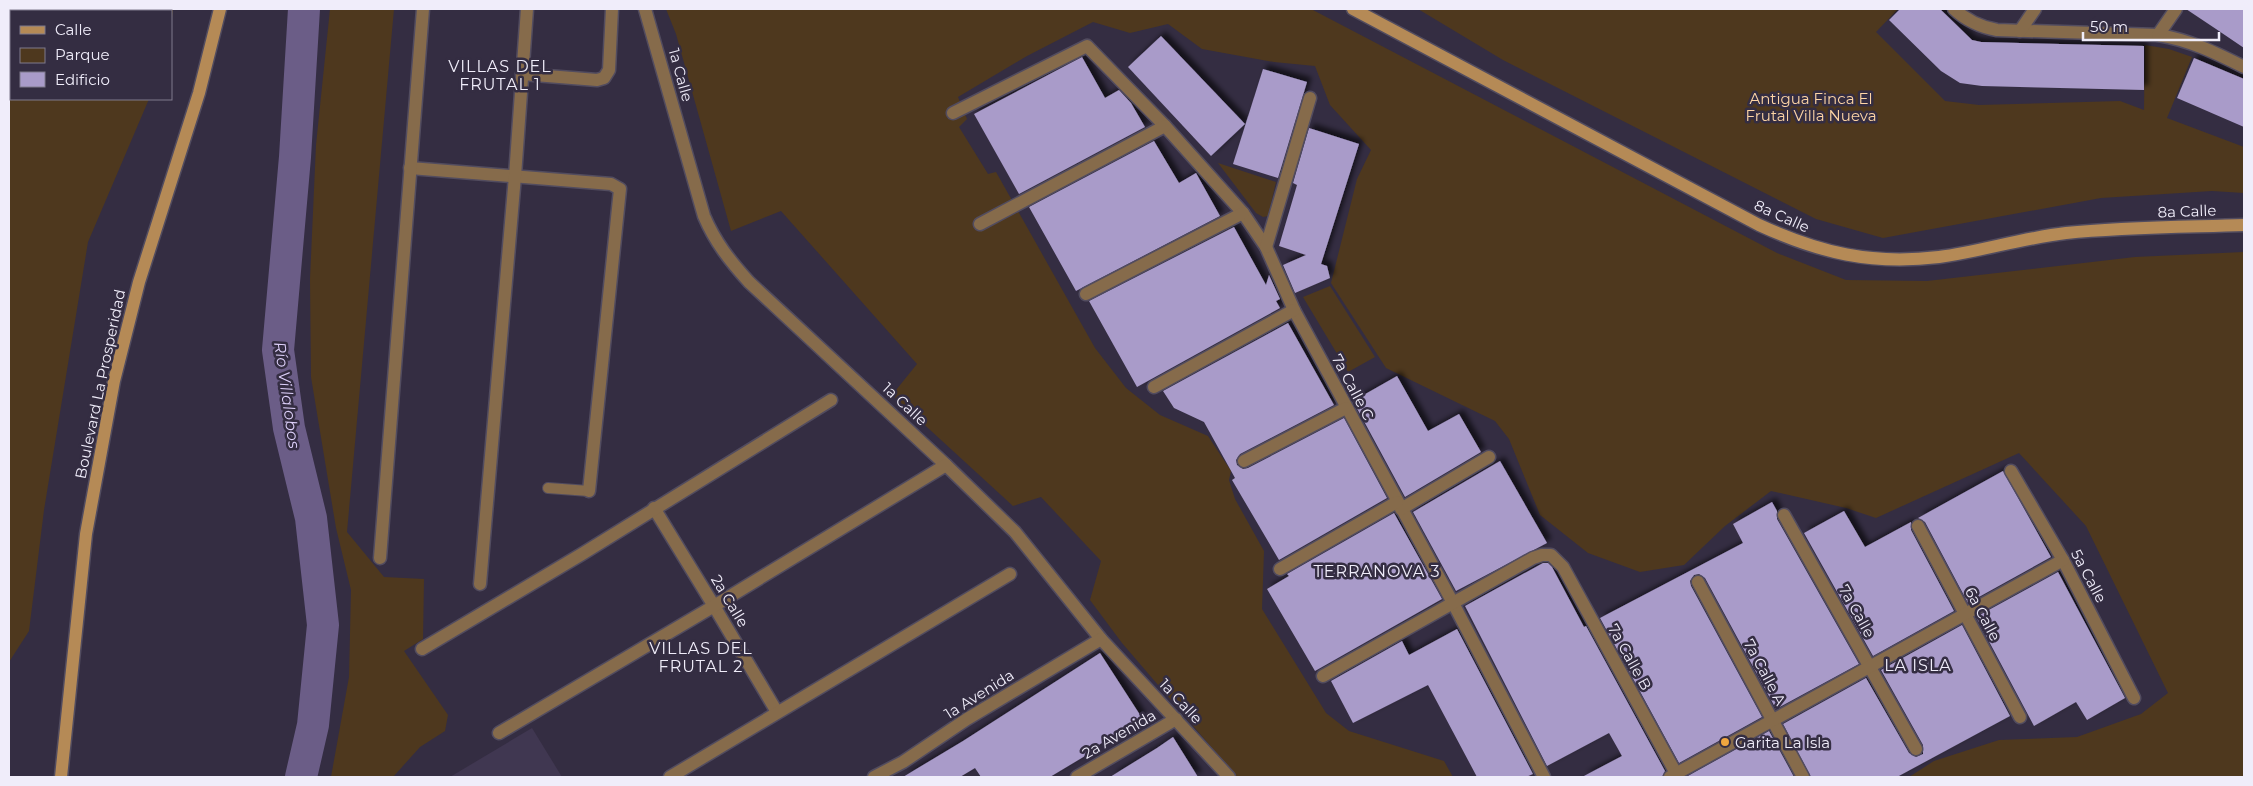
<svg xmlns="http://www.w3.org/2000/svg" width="2253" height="786" viewBox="0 0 2253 786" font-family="Montserrat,sans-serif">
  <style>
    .built { fill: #403751 }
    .green { fill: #4e381e }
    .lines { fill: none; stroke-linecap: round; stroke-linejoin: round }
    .river { stroke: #6b5d87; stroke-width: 32 }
    .building { fill: #a99bc9; filter: url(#shadow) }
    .service-casing { stroke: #524c5f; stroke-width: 12 }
    .minor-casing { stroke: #524c5f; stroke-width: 15 }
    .secondary-casing { stroke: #524c5f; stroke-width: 15 }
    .service { stroke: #866b4b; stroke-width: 10 }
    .minor { stroke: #866b4b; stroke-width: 12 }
    .secondary { stroke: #b58a56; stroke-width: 12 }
    .poi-dot { fill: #f0a63f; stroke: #342d42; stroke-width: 2 }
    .labels { text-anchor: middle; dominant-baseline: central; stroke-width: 5; stroke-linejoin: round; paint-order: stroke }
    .street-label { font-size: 15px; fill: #f0edfa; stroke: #342d42 }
    .park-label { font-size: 15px; fill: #fed5a5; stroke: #342d42 }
    .poi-label { font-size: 15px; fill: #f0edfa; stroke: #342d42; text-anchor: start }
    .neighbourhood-label { font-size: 16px; letter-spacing: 1px; fill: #f0edfa; stroke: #342d42 }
    .water-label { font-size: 16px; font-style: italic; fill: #ded1fb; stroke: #342d42 }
  </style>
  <defs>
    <filter id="shadow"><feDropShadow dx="4.5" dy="-4.5" stdDeviation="2.5" flood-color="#0009"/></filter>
  </defs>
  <rect width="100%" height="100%" fill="#342d42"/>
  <path class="built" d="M532,728L562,777H450Z"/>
  <g class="green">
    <path d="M9,9H173L171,28V11H11V99H149L88,242L44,510L29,631L9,662Z"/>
    <path d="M330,9H394L347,532L384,577L424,579L423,639L404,651L448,715L445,731L420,747L393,777H331L349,677L351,590L336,528L311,377L310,279L316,145Z"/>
    <path d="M666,9H1311L1777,253L1846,280L1927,281L2135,257L2244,252V777H1909L1934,761L1999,740L2077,737L2141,714L2168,693L2086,526L2019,453L1876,518L1846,508L1771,491L1725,526L1684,565L1640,572L1588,553L1540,515L1509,439L1495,421L1386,368L1331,283L1357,179L1371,150L1330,105L1315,66L1274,62L1202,49L1168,24L1130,33L1093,22L1027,56L958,97L967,119L959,127L988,174L996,172L1095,348L1126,388L1160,415L1208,436L1231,471L1229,480L1235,499L1264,551L1262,609L1326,713L1349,731L1444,761L1453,777H1237L1122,643L1090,600L1101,561L1041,497L1013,506L892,395L917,364L781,211L731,231L676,34Z"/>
    <path d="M1418,9H1898L1876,32L1945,101L1979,105L2120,101L2144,110L2145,45L2169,49L2192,57L2167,118L2244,147V193L2212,191L2101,198L1883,238L1816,219L1503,60Z"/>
    <path d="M1218,163L1276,182L1268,216L1263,217L1256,213Z"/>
    <path d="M1330,286L1375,357L1348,372L1303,297Z"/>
  </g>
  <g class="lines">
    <path class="river" d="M301,777L313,725L323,625L311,518L289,428L278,350L295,157L304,9"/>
  </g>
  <g class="building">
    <path d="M1900,9H1940L1972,40L1981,42L2144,46V90L1982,86L1960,83L1941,71L1889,20Z"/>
    <path d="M2186,9H2244V48L2216,29Z"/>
    <path d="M1161,36L1245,124L1211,156L1128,67Z"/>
    <path d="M1082,57L1105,98L1119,90L1131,103L1145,127L1019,194L974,114Z"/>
    <path d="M2194,58L2244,79V127L2177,98Z"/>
    <path d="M1263,69L1307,82L1278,178L1233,164Z"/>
    <path d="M1309,128L1359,144L1321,264L1327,266L1330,278L1295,293L1283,265L1306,255L1279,246L1297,185L1293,183Z"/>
    <path d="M1154,141L1179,183L1196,173L1220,216L1076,291L1029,207Z"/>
    <path d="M1234,227L1266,285L1269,275L1280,299L1276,301L1280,308L1137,387L1089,301Z"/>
    <path d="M1288,323L1334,405L1240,454L1236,460L1237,465L1243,469L1248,468L1344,418L1387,498L1279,560L1232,480L1235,478L1204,422L1174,408L1163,391Z"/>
    <path d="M1397,376L1428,431L1459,414L1481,452L1405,497L1353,401Z"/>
    <path d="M1500,461L1547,543L1456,591L1413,512Z"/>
    <path d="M2003,471L2051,557L1968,603L1925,522L1918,518Z"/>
    <path d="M1772,502L1777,511V519L1859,664L1776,709L1705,578L1699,574L1694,575L1690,581L1691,586L1762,717L1679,763L1600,618L1743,543L1733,524Z"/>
    <path d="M1844,511L1865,547L1911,522V530L1954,611L1873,656L1804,533Z"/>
    <path d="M1394,513L1442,599L1315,671L1267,589L1289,576L1287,574Z"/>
    <path d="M1543,563H1548L1552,567L1584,627L1586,626L1665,771L1662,777H1582L1622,756L1609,733L1547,766L1465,606Z"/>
    <path d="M2058,572L2125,698L2087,720L2076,702L2034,726L1976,617Z"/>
    <path d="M1962,625L2010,716L1897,777H1811L1783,724L1866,678L1909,753L1916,757L1923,754V745L1881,670Z"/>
    <path d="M1457,629L1533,774L1526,777H1477L1428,685L1353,723L1331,681L1402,641L1409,655Z"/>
    <path d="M1100,653L1142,718L1089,751L1090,753L1050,777H981L975,768L960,777H903L963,741Z"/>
    <path d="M1769,731L1794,777H1686Z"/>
    <path d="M1173,737L1198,777H1110L1157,748Z"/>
  </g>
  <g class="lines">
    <g class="service-casing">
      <path id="service" d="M548,488L589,491"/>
    </g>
    <g class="minor-casing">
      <g id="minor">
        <path d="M645,9L704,216C715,242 730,261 749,282L946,465L1015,532L1101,639L1229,777"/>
        <path d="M1954,9C1967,21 1980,27 1997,30L2158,35C2190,40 2216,53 2244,67"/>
        <path d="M2020,31L2035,9"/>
        <path d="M2158,35L2176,9"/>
        <path d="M522,74L597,80L604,78L609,70L612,9"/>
        <path d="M953,113L1087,46L1165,126L1243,213L1266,247L1294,310L1453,603L1544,777"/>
        <path d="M410,168L611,184L620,189L589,491"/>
        <path d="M980,224L1165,126"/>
        <path d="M1266,247L1310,98"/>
        <path d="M1086,294L1243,213"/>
        <path d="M1154,387L1294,310"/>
        <path d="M1244,461L1346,408"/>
        <path d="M2011,471L2063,560L2134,698"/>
        <path d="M654,508L714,606L777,712"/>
        <path d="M1401,509L1489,457"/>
        <path d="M1784,515L1916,749"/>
        <path d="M1918,526L2020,717"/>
        <path d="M380,558L423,9"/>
        <path d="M1280,569L1397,502"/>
        <path d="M1698,582L1803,777"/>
        <path d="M480,584L515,176L527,9"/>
        <path d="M422,649L582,554L831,400"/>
        <path d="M1323,676L1533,558L1542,555H1551L1563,567L1678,777"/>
        <path d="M499,733L714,606L946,465"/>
        <path d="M670,777L1010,574"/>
        <path d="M874,777L903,762L967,719L1101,639"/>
        <path d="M1077,777L1176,719"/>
        <path d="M1670,777L2063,560"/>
      </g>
    </g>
    <g class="secondary-casing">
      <g id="secondary">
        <path d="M1353,9L1759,225C1820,253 1871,265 1939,257C1982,251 2023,238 2066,233C2125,227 2185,227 2244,225"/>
        <path d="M61,777L86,534L114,381L139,282L199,93L220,9"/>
      </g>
    </g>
    <use href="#service" class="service"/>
    <use href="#minor" class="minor"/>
    <use href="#secondary" class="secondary"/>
  </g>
  <circle class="poi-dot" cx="1725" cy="742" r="5"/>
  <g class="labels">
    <g class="street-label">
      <text transform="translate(681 75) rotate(75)">1a Calle</text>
      <text transform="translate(2187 211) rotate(-2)">8a Calle</text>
      <text transform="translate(1782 216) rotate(24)">8a Calle</text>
      <text transform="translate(100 384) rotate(-78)">Boulevard La Prosperidad</text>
      <text transform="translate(1353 387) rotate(62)">7a Calle C</text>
      <text transform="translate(905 404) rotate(43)">1a Calle</text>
      <text transform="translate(2089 576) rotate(62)">5a Calle</text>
      <text transform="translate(730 601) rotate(59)">2a Calle</text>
      <text transform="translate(1857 611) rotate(61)">7a Calle</text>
      <text transform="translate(1983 614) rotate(62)">6a Calle</text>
      <text transform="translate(1630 657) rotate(61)">7a Calle B</text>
      <text transform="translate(1765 672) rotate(62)">7a Calle A</text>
      <text transform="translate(979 694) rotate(-32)">1a Avenida</text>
      <text transform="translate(1181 701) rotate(47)">1a Calle</text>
      <text transform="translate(1119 734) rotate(-30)">2a Avenida</text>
    </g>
    <g class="park-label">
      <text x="1811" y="98">Antigua Finca El<tspan x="1811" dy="17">Frutal Villa Nueva</tspan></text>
    </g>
    <g class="poi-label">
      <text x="1735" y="742">Garita La Isla</text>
    </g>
    <g class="neighbourhood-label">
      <text x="500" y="66">VILLAS DEL<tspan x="500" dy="18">FRUTAL 1</tspan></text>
      <text x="1377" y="571">TERRANOVA 3</text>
      <text x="701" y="648">VILLAS DEL<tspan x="701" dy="18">FRUTAL 2</tspan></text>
      <text x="1918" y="665">LA ISLA</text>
    </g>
    <g class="water-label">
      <text transform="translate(287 395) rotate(82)">Río Villalobos</text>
    </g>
  </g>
  <rect width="2253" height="786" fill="none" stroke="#f0edfa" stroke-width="20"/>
  <rect x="10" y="10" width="162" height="90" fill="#342d42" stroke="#7f7a8c"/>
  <rect x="20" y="26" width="25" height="8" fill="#b58a56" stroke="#7f7a8c"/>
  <text x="55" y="35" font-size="15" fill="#f0edfa">Calle</text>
  <rect x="20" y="48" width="25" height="15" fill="#4e381e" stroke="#7f7a8c"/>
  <text x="55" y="60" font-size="15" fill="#f0edfa">Parque</text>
  <rect x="20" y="72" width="25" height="15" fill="#a99bc9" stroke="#7f7a8c"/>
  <text x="55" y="85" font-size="15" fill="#f0edfa">Edificio</text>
  <path d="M2083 32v8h136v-8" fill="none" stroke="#f0edfa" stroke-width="2.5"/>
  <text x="2090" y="32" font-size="15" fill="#f0edfa" stroke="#342d42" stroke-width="4" paint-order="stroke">50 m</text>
</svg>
